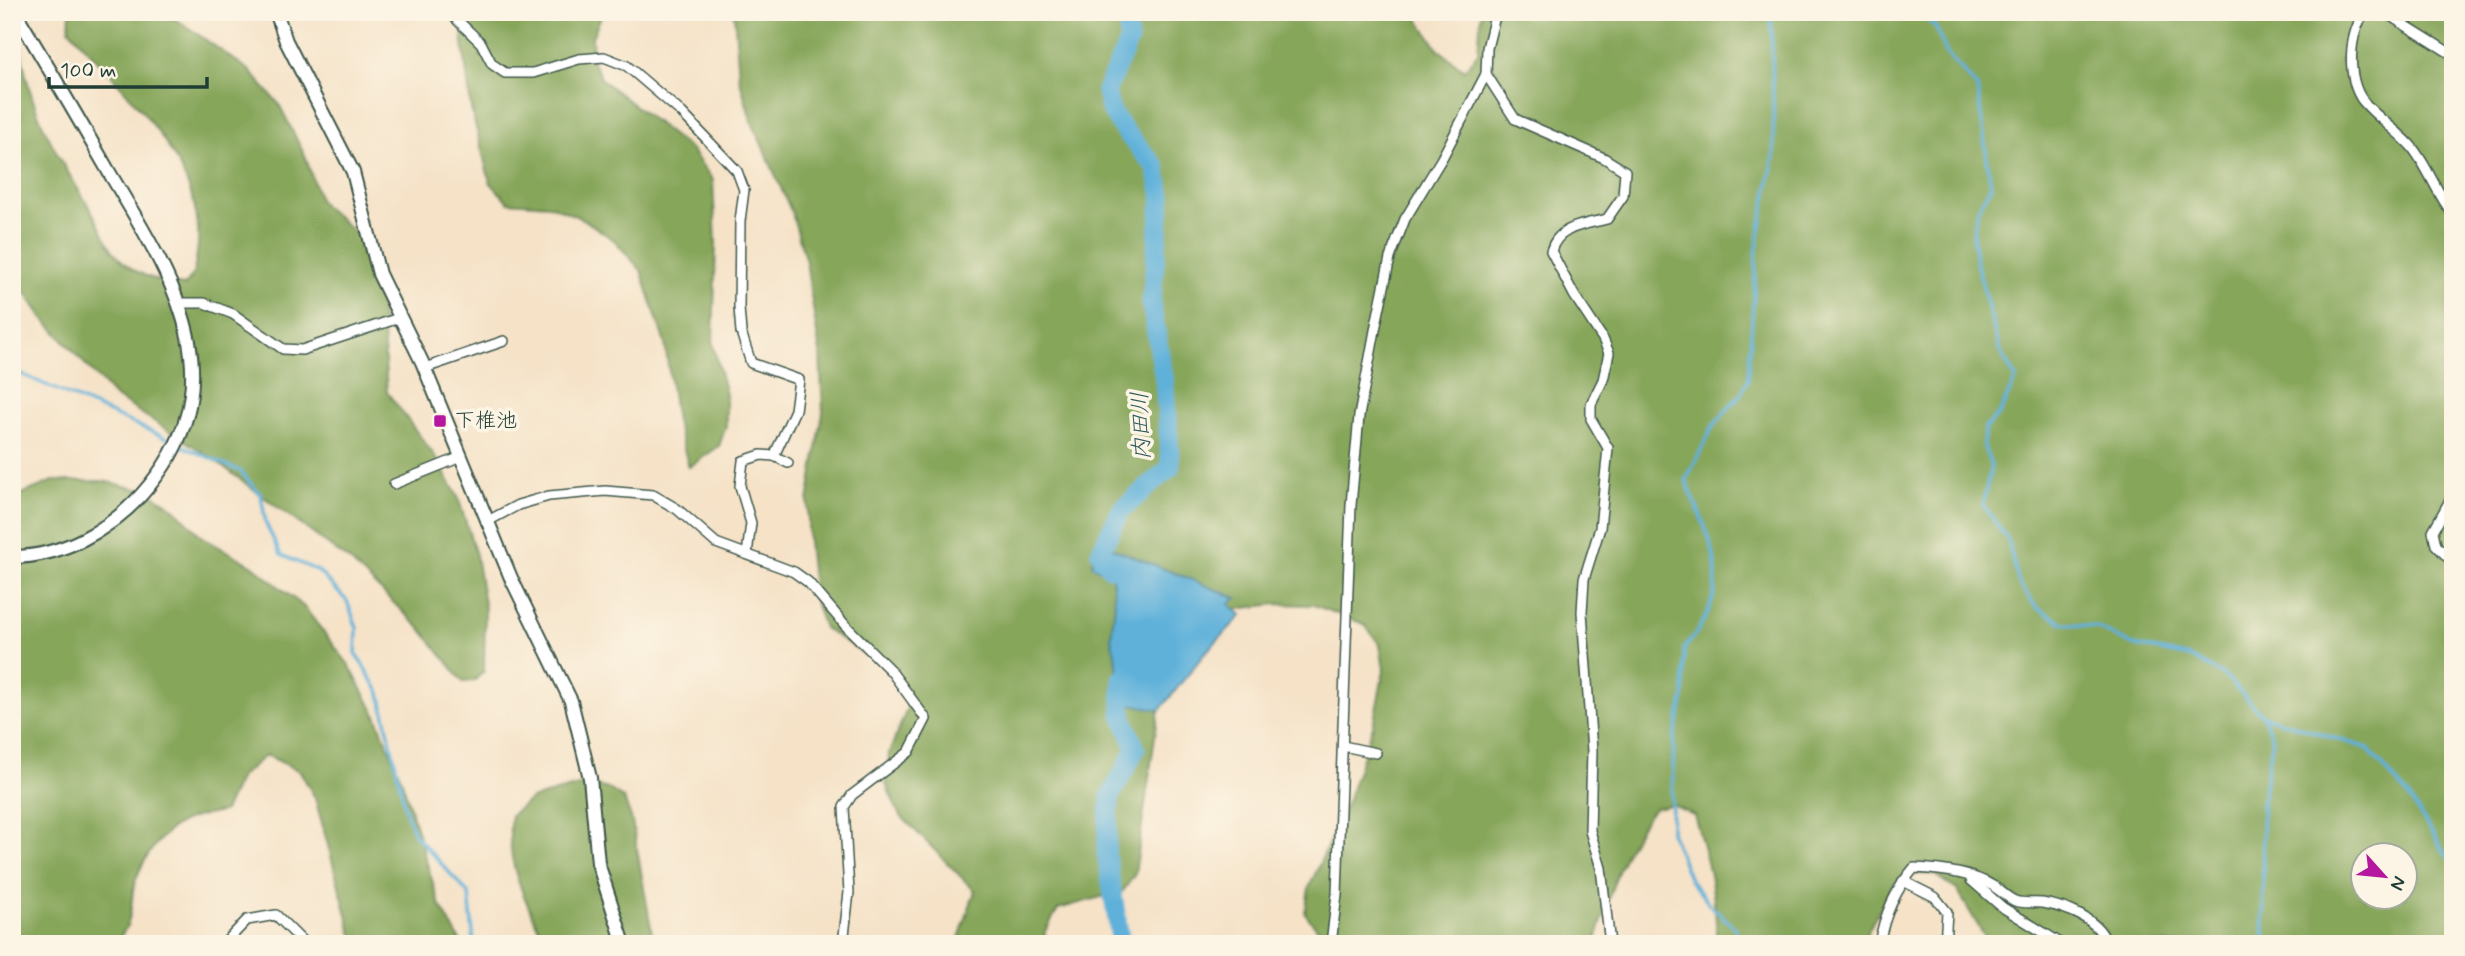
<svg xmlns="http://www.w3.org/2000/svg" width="2465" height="956" viewBox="0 0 2465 956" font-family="Mynerve,'Klee One',sans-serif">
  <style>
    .forest { fill: #86a65a; stroke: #527247; stroke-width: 2; fill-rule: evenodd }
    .water { fill: #5fb1da; stroke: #3f7787; stroke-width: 2 }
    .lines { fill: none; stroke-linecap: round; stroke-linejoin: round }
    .stream { stroke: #5fb1da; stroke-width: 3.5 }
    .river { stroke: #5fb1da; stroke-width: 19 }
    .street-casing { stroke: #3f564a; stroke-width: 12 }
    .secondary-casing { stroke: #3f564a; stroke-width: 16 }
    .street { stroke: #fff; stroke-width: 9 }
    .secondary { stroke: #fff; stroke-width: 12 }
    .poi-dot { fill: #b5179e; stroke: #fcf5e5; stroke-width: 2.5 }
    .labels { text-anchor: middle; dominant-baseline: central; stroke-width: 7; stroke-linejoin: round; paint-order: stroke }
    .poi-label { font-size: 21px; fill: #1f3d34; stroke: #fcf5e5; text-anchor: start }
    .water-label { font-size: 23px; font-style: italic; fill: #2f5a5e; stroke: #fcf5e5 }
  </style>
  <rect width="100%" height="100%" fill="#fcf5e5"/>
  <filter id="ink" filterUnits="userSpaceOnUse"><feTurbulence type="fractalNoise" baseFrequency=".0143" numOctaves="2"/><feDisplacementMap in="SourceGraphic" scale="14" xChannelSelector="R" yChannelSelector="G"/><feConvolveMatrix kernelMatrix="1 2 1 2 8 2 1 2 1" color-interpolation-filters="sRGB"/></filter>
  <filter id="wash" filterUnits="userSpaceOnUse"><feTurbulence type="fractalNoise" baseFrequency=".00686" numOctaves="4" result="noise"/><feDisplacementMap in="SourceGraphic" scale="28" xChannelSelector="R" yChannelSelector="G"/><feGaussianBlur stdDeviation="1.57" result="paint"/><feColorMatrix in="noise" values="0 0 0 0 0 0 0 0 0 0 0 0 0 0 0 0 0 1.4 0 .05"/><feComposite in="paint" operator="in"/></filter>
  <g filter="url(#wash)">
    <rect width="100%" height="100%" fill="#f5e2c7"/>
    <g class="forest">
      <path d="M12,12H19C19,91 47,140 88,205C98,220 104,238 114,252C130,273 159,283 184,286C195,276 195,267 197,253C210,166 120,88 69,29L70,12H157L180,22L249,70L279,104L306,158L320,202L359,236L374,262L381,302L387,392L434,455L458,497L476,555L485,610L484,671L474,681L463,682L422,630L351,562L209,456L114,396L43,318L12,273Z"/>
      <path d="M465,12H603L592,37L593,62L602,80L690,149L713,180L716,243L713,344L726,395V426L719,446L689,467L676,421L665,344L641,270L614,240L583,219L550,205L508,202L490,182L471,108L462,35Z"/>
      <path d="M734,12H1414L1438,49L1464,70L1478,53L1481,12H2453V944H1989L1957,890L1933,874H1912L1893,884L1861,944H1716C1718,899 1707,858 1694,815L1673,805L1654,808C1622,848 1609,895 1595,944H1376L1318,930L1305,913L1309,888L1347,802L1373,726L1384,670L1380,645L1364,624L1314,605L1277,604L1236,609L1209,620L1159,709L1135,874L1123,891L1058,909L1045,931L1044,944H957L975,891L899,814L886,784L889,753L907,709L909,690L882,665L824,628L814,599L808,542V501L823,413L820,353L806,262L792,213L751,120L739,77ZM2364,855H2406V897H2364Z"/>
      <path d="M53,481H103L147,491L174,508L203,538L252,565L304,607L349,665L375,713L402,781L439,903L462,944H355L315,798L300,771L266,755L240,777L224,811C212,815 198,815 187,820C161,830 138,864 133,891C130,913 132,929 112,944H12V498Z"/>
      <path d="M586,784L609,789L624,799L632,821L654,944H546C526,901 504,863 511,815L531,799Z"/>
    </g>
    <path class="water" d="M1097,542L1237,598L1229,604L1242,615L1205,653L1160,710L1119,702L1117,662L1111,638L1115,604L1112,576L1092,565Z"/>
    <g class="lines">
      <g class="stream">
        <path d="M1919,12L1936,28L1947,54L1977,87L1991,186L1978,208L1973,235L1976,261L2000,352L2016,378L2000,413L1985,428L1983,444L1991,466L1983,505L2008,540L2019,584L2036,607L2063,623L2098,628L2133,645L2190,657L2225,676L2263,716L2273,738L2262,803L2264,944"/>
        <path d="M12,370L173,441"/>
        <path d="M180,445L240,471L261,495L266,524L281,555L318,571L347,601L357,628L356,654L380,693L405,808L414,834L469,894L474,944"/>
        <path d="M2264,716L2367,748L2407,794L2453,865"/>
        <path d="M1734,944L1736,929L1710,905L1690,880L1671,832L1674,738L1684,697V649C1738,583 1713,549 1686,480L1713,426L1740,395L1748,380L1757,246L1774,156L1771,12"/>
      </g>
      <g class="river">
        <path d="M1110,568L1100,552L1121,510L1171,467L1164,377L1151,303L1162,196L1156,167L1122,128L1110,109L1106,91L1129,40L1126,12"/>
        <path d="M1121,944L1106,853L1110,797L1136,749L1122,715V679"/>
      </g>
    </g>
  </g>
  <g filter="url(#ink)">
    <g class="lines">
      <g class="street-casing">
        <g id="street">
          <path d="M449,12L481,43L492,64L505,73H533L579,59L604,57L627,66L682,113L737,171L744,190L740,221L739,308L741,332L751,363L799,380L795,410L774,456L761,455L743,461L740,486L751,523L747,554"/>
          <path d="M2366,12C2348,31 2346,81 2364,102C2377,118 2397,130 2411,146C2428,166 2436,193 2453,214"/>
          <path d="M2384,12L2453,55"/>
          <path d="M1486,74L1515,119L1604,158L1625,171L1623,196L1607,219C1584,225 1558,226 1551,251L1574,295L1603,339L1609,353L1603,380L1591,404V419L1608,448L1600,528L1584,579L1582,612L1592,751L1590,831L1601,868L1610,944"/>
          <path d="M181,303H204L233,314L283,349L302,350L399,318"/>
          <path d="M425,368L504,341"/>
          <path d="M774,456L788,463"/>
          <path d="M394,484L461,457"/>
          <path d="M2453,495L2433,531L2436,545L2453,563"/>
          <path d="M486,522L518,505L549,496L605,491L653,495L677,509L716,543L794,572L808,582L845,625L891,671L926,719L909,752L852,795L844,807L849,892L843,944"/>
          <path d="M1343,746L1376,753"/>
          <path d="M1971,880L2002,907L2062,944"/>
          <path d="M1903,881L1935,897L1947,912L1945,944"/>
          <path d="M224,944L247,920L276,915L305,944"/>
          <path d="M1331,944L1337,894L1351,505L1359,416L1376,325L1390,258L1405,219L1442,158L1486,74L1487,48L1496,12"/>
          <path d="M1879,944C1884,917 1896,889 1914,868C1938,869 1972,873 1993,886C2000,890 2007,898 2015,901C2023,904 2034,902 2042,903C2067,907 2099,919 2107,944"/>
        </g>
      </g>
      <g class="secondary-casing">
        <g id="secondary">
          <path d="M276,12L286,41L353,172L379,274L422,362L511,578L571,701L590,778L598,863L624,944"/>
          <path d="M12,557C61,557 110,530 142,494C242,382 172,278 109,172C78,118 47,65 15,12"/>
        </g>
      </g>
      <use href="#street" class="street"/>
      <use href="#secondary" class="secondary"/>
    </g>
  </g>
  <rect class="poi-dot" x="433" y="414" width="14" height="14" rx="3.5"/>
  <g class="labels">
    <g class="poi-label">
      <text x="454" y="421">下椎池</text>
    </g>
    <g class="water-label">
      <text transform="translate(1142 426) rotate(-92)">内田川</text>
    </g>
  </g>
  <rect width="2465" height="956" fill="none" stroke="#fcf5e5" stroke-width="42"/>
  <g transform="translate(2384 876) rotate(117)"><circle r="33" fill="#fcf5e5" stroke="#a4ab9e" stroke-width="2"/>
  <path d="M0-5L12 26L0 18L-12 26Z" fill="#b5179e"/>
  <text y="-10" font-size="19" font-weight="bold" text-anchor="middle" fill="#1f3d34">N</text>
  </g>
  <path d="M49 77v10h158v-10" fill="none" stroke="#1f3d34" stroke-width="3.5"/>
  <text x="60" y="77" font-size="21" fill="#1f3d34" stroke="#fcf5e5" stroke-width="5" paint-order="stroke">100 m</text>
</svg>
